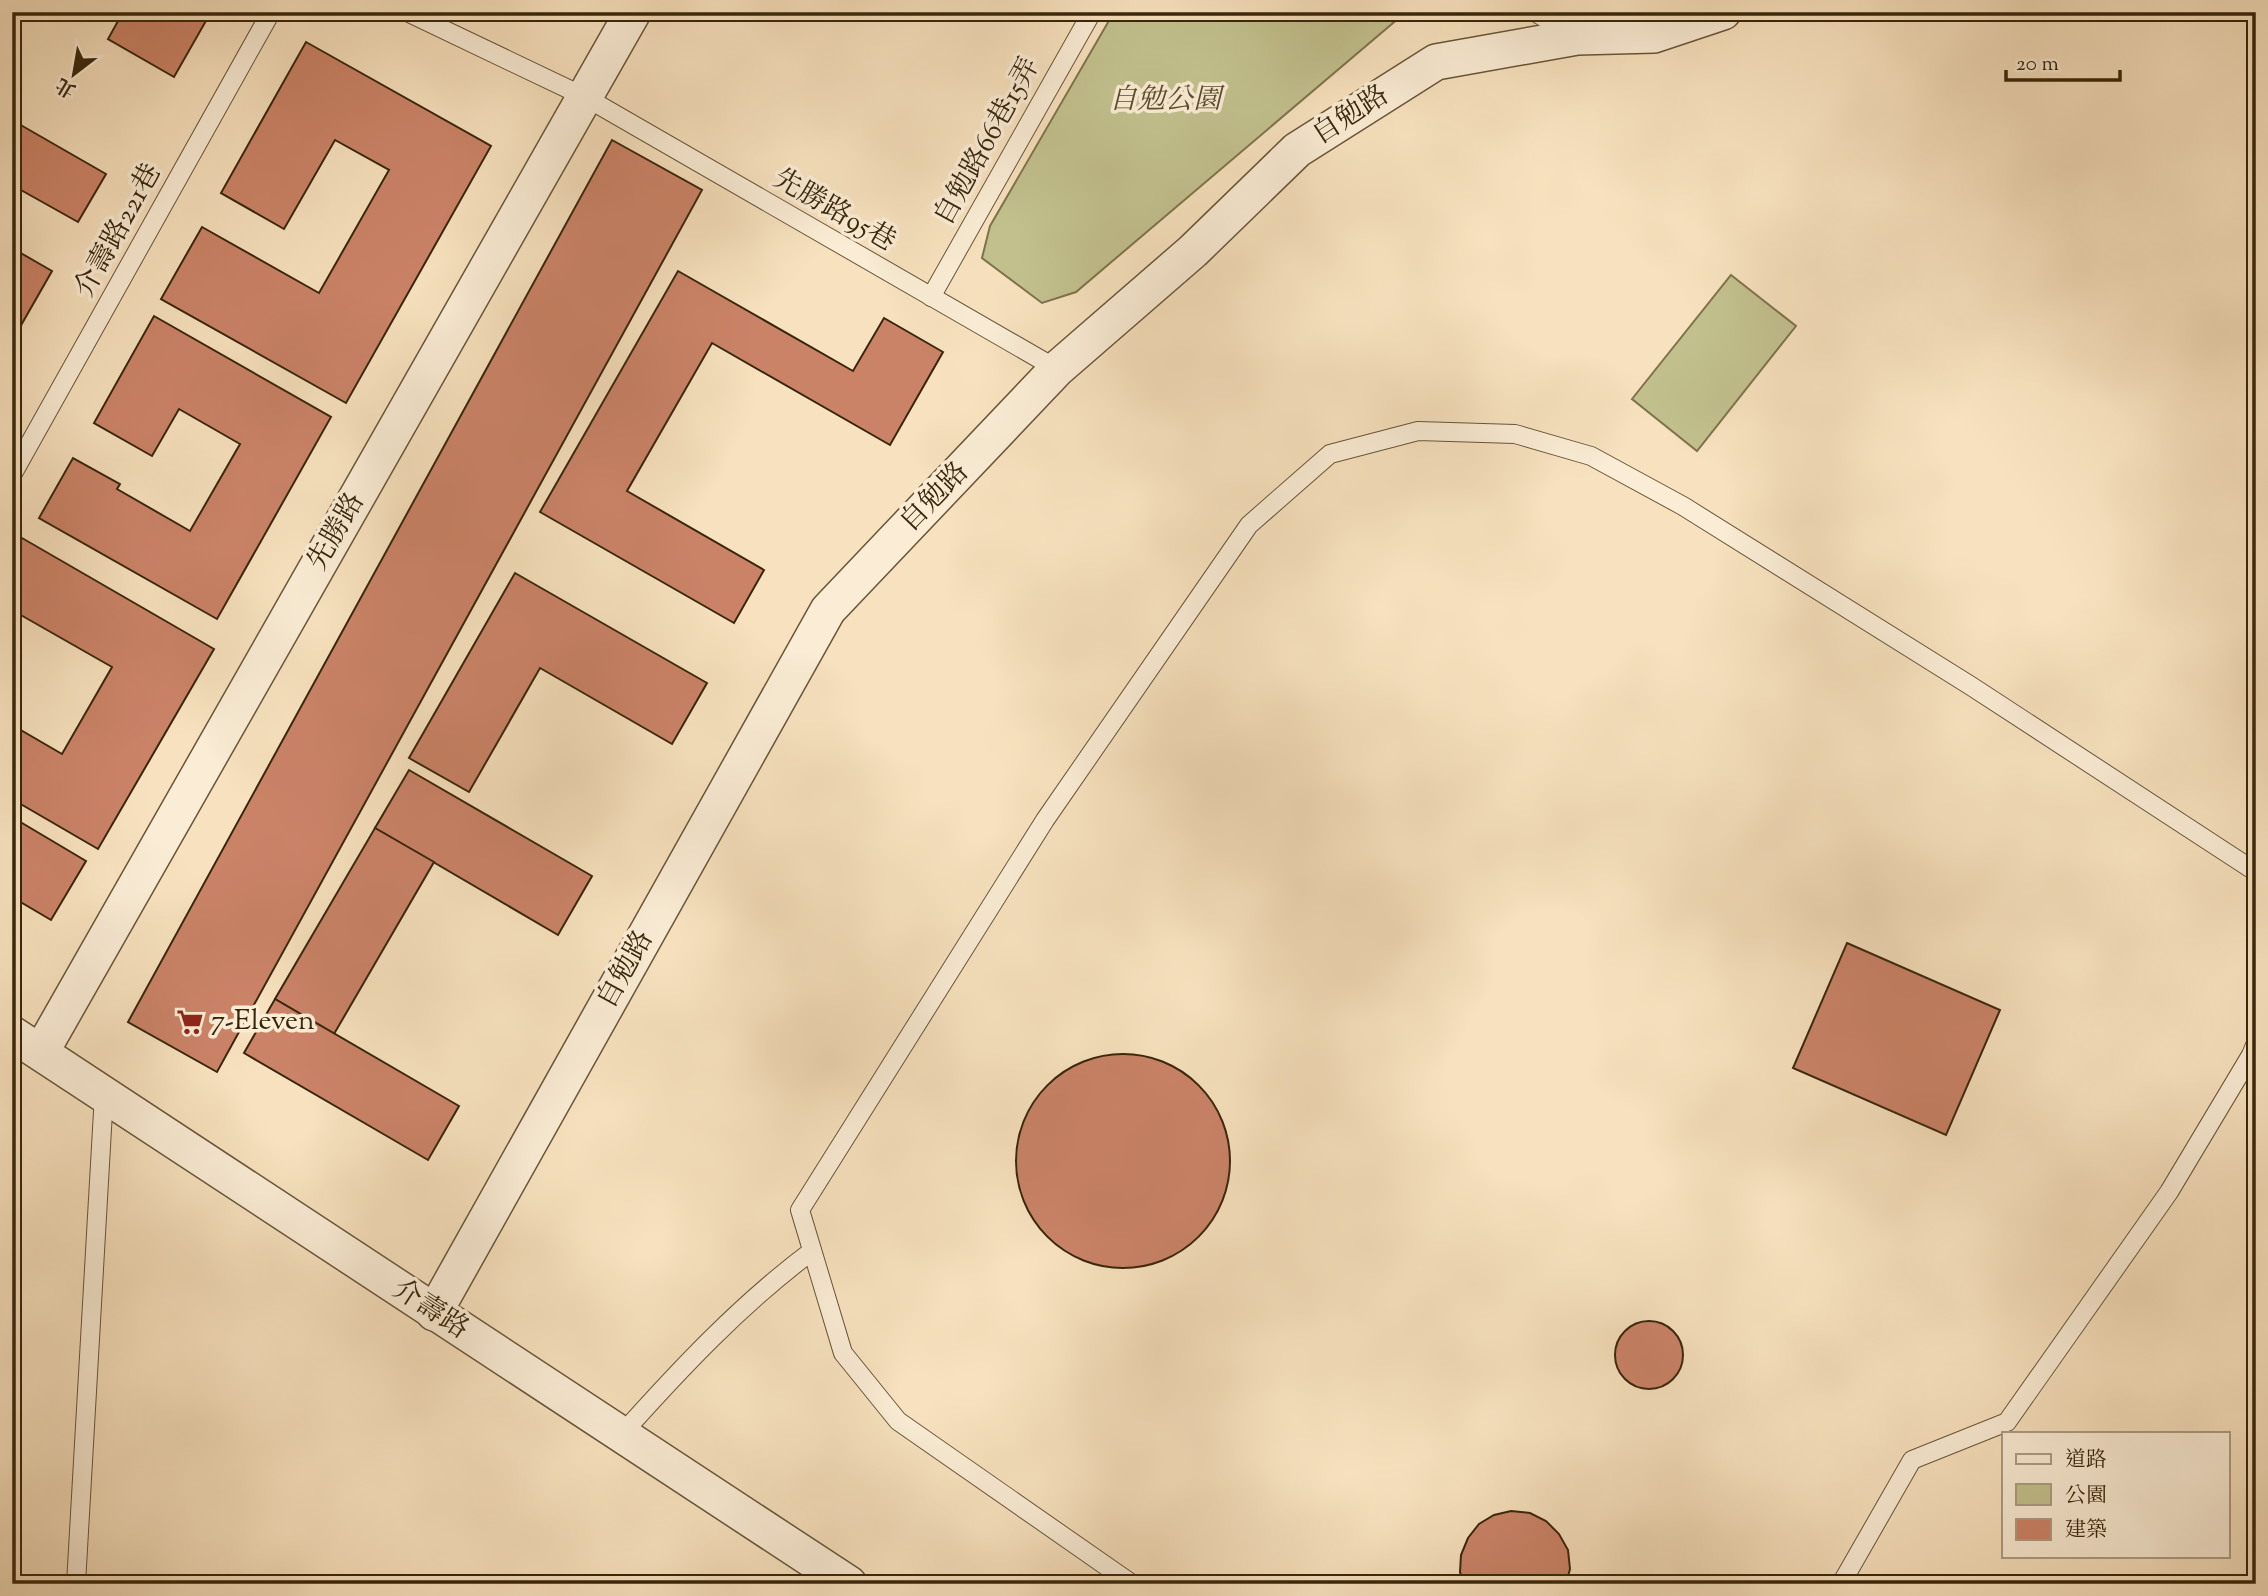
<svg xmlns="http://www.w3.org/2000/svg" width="2268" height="1596" viewBox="0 0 2268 1596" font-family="'Sorts Mill Goudy','Noto Serif TC',serif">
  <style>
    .green { fill: #c2c18e; stroke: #7d744c; stroke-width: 2 }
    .building { fill: #cb8368; stroke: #38260b; stroke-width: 2 }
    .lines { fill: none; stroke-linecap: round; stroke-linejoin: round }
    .service-casing { stroke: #685538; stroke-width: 20 }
    .minor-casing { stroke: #685538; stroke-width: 38 }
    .service { stroke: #faecd5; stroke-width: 18 }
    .minor { stroke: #faecd5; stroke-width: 35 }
    .labels { text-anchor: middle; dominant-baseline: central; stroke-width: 7; stroke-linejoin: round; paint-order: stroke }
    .park-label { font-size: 28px; font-style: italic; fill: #5a4d2c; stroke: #faecd5 }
    .street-label { font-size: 28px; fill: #38260b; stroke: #faecd5 }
    .poi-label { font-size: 28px; fill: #38260b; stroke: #faecd5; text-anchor: start }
  </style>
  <rect width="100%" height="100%" fill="#f7e1be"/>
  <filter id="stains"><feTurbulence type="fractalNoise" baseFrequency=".00286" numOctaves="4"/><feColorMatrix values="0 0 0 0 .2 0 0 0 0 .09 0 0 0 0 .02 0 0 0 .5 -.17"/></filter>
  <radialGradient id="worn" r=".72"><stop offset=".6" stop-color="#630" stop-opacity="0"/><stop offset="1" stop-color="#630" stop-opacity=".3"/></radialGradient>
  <g class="green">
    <path d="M1114,12H1406L1076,292L1042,303L982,258L990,226Z"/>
    <path d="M1731,275L1796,326L1697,451L1632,399Z"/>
  </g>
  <g class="building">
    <path d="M123,12H211L174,77L108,39Z"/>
    <path d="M306,42L491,146L346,403L161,299L202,227L319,293L389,170L335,140L284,229L221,193Z"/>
    <path d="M12,120L106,174L78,222L12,185Z"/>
    <path d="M612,140L702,190L217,1072L128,1022Z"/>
    <path d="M12,248L52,271L20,327L12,322Z"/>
    <path d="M678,271L853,371L884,318L943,352L890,445L712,343L627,491L764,570L734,623L540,512Z"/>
    <path d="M154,316L331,417L217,619L39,518L73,458L120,484L117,489L190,531L240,444L179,409L152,456L94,423Z"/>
    <path d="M22,538L214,649L98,849L12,799V725L62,754L112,667L12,610V555Z"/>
    <path d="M515,573L707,683L672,744L540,668L469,792L409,758Z"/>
    <path d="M409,770L592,876L558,935L375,828Z"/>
    <path d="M12,817L86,861L51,920L12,897Z"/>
    <path d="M375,828L434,862L334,1034L275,999Z"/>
    <path d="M1847,943L2000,1010L1946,1135L1793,1068Z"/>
    <path d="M275,999L459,1106L428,1160L244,1053Z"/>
    <circle cx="1123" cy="1161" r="107"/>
    <circle cx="1649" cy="1355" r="34"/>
    <path d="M1511,1511L1530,1513L1546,1521L1559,1534L1568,1550L1570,1569L1566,1584H1464L1460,1572L1461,1555L1468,1538L1479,1524L1494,1515Z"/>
  </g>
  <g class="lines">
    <g class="service-casing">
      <g id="service">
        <path d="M407,12L585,97L1057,369"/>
        <path d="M1535,12L1574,36"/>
        <path d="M931,297L1092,12"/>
        <path d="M12,475L271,12"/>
        <path d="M621,1435C680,1369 741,1304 812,1251"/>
        <path d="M76,1584L104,1094"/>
        <path d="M1132,1584L898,1421L843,1353L800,1210L1045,820L1249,525L1330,454L1418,431L1515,434L1591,456L1683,506L1971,686L2256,872"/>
        <path d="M1841,1584L1912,1460L2007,1422L2169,1192L2251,1055L2256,1043"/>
      </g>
    </g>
    <g class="minor-casing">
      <g id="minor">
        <path d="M12,1034L849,1584"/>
        <path d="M41,1052L633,12"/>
        <path d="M434,1313L828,610L1057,369L1193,251L1297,150L1436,62L1577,37L1654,35L1723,12"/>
      </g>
    </g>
    <use href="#service" class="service"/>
    <use href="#minor" class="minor"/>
  </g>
  <defs>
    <g id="supermarket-bare" transform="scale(2.1)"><path d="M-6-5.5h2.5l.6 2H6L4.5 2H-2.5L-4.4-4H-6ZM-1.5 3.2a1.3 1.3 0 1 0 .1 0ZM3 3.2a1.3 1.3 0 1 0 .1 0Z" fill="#8f2418" stroke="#faecd5" stroke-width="2.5" paint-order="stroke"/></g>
  </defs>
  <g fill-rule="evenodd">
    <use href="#supermarket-bare" x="190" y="1022"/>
  </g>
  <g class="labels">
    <g class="park-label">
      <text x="1165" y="101">自勉公園</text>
    </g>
    <g class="street-label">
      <text transform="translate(1351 116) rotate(-33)">自勉路</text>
      <text transform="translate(988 142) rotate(-61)">自勉路66巷15弄</text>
      <text transform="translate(834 211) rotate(30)">先勝路95巷</text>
      <text transform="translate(119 231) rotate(-61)">介壽路221巷</text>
      <text transform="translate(935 498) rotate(-46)">自勉路</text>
      <text transform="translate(337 532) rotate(-60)">先勝路</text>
      <text transform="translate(626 970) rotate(-61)">自勉路</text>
      <text transform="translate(430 1310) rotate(33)">介壽路</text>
    </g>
    <g class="poi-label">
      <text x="211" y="1022">7-Eleven</text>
    </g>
  </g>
  <rect width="2268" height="1596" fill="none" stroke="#f7e1be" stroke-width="42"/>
  <rect x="14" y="14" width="2240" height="1568" fill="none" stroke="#38260b" stroke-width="3.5"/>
  <rect x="21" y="21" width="2226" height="1554" fill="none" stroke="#38260b" stroke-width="2"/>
  <rect x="2002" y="1432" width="228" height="126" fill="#faecd5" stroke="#ac9d84" stroke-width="2"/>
  <rect x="2016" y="1454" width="35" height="10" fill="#faecd5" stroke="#ac9d84" stroke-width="2"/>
  <text x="2065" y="1466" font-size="21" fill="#38260b">道路</text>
  <rect x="2016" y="1484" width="35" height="21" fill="#c2c18e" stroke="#ac9d84" stroke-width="2"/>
  <text x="2065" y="1502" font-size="21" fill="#38260b">公園</text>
  <rect x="2016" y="1519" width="35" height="21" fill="#cb8368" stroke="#ac9d84" stroke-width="2"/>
  <text x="2065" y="1536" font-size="21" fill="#38260b">建築</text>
  <g transform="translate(74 74) rotate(211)" stroke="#faecd5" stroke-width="5" paint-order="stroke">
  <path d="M0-5L12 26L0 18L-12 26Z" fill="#38260b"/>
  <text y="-10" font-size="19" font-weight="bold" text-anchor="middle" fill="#38260b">北</text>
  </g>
  <path d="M2006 70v10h114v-10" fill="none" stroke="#38260b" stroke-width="3.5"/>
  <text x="2016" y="70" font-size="21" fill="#38260b" stroke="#faecd5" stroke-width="5" paint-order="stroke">20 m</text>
  <rect width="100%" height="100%" filter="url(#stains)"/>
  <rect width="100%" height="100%" fill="url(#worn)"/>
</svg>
